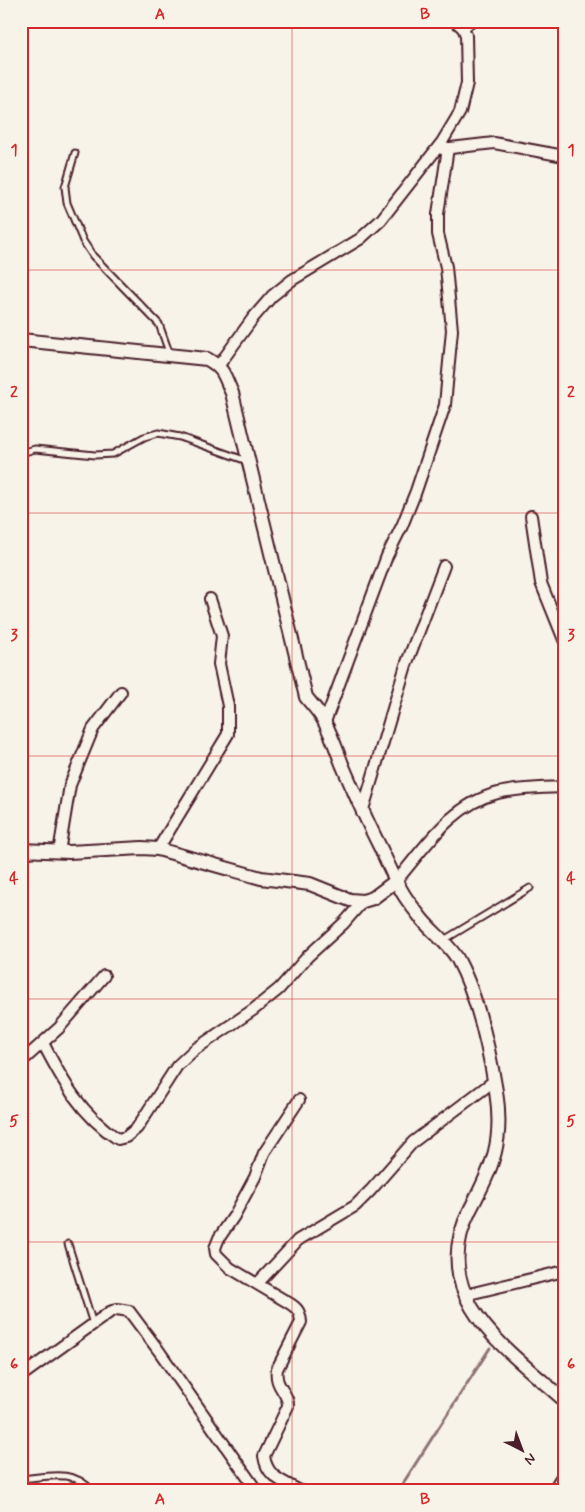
<svg xmlns="http://www.w3.org/2000/svg" width="585" height="1512" viewBox="0 0 585 1512" font-family="Mynerve,sans-serif">
  <style>
    .lines { fill: none; stroke-linecap: round; stroke-linejoin: round }
    .stream { stroke: #8e7275; stroke-width: 3 }
    .service-casing { stroke: #4a1f2b; stroke-width: 9 }
    .minor-casing { stroke: #4a1f2b; stroke-width: 14 }
    .tertiary-casing { stroke: #4a1f2b; stroke-width: 16 }
    .service { stroke: #f7f3e8; stroke-width: 5 }
    .minor { stroke: #f7f3e8; stroke-width: 10 }
    .tertiary { stroke: #f7f3e8; stroke-width: 12 }
    .grid { fill: none; stroke: #d62828; stroke-width: 1; stroke-opacity: 0.55 }
    .neatline { fill: none; stroke: #d62828; stroke-width: 2 }
    .grid-label { font-size: 16px; text-anchor: middle; font-weight: bold; fill: #d62828 }
  </style>
  <rect width="100%" height="100%" fill="#f7f3e8"/>
  <filter id="ink" filterUnits="userSpaceOnUse"><feTurbulence type="fractalNoise" baseFrequency=".02" numOctaves="2"/><feDisplacementMap in="SourceGraphic" scale="10" xChannelSelector="R" yChannelSelector="G"/><feConvolveMatrix kernelMatrix="1 2 1 2 8 2 1 2 1" color-interpolation-filters="sRGB"/></filter>
  <g filter="url(#ink)">
    <g class="lines">
      <path class="stream" d="M398,1491L490,1348"/>
      <g class="service-casing">
        <g id="service">
          <path d="M75,153L65,187L67,203L83,241L93,256L159,324L170,355"/>
          <path d="M21,453L35,449L95,455L113,454L144,437L158,433L180,437L247,461"/>
          <path d="M21,858L31,854"/>
          <path d="M444,940L530,888"/>
          <path d="M68,1244L93,1324"/>
          <path d="M21,1479C46,1477 74,1468 92,1491"/>
        </g>
      </g>
      <g class="minor-casing">
        <g id="minor">
          <path d="M463,28L471,21"/>
          <path d="M442,149L494,143L564,156"/>
          <path d="M219,365L253,318L272,296L292,280L360,239L381,220L442,142L460,112L467,83L466,35L463,28L455,21"/>
          <path d="M531,516L541,583L564,640"/>
          <path d="M325,722L387,556L402,526L416,491L445,405L452,330L446,267L438,234V214L448,148"/>
          <path d="M362,813L406,665L444,566"/>
          <path d="M158,849L228,734V706L219,664L222,636L210,599"/>
          <path d="M59,852L70,785L93,729L121,692"/>
          <path d="M397,880C426,846 452,804 498,793C517,788 543,788 564,787"/>
          <path d="M43,1043C62,1080 81,1115 118,1139L126,1137L137,1128L177,1066L194,1050L253,1010L279,989L308,956L344,923L363,901"/>
          <path d="M21,1062L59,1028L104,976"/>
          <path d="M299,1100L264,1153L255,1177L234,1216L219,1238L215,1248L216,1254L230,1268L289,1303C297,1308 300,1311 301,1322L277,1369C274,1388 289,1392 288,1406L264,1456C267,1478 283,1481 300,1491"/>
          <path d="M258,1283L298,1240L355,1206L371,1190L413,1142L494,1081"/>
          <path d="M465,1295L564,1271"/>
          <path d="M21,1376L110,1312L117,1309L129,1311L159,1351L257,1491"/>
          <path d="M553,1491L564,1473"/>
        </g>
      </g>
      <g class="tertiary-casing">
        <g id="tertiary">
          <path d="M21,340L207,359C225,369 224,376 232,393L306,697C313,706 321,714 325,723C332,736 337,751 342,764C354,792 365,818 379,845C387,861 394,879 404,895C409,903 415,910 421,918C431,931 451,946 458,960C478,997 489,1049 496,1091C504,1142 493,1166 470,1210C426,1297 507,1349 564,1400"/>
          <path d="M21,850L69,852L142,848L158,849L261,878L310,884L350,900L363,901L373,898L397,880"/>
        </g>
      </g>
      <use href="#service" class="service"/>
      <use href="#minor" class="minor"/>
      <use href="#tertiary" class="tertiary"/>
    </g>
  </g>
  <path class="grid" d="M292,21V1491M21,270H564M21,513H564M21,756H564M21,999H564M21,1242H564"/>
  <rect width="585" height="1512" fill="none" stroke="#f7f3e8" stroke-width="55"/>
  <g transform="translate(522 1450) rotate(138)" stroke="#f7f3e8" stroke-width="4" paint-order="stroke">
  <path d="M0-4L9 19L0 12L-9 19Z" fill="#4a1f2b"/>
  <text y="-8" font-size="14" font-weight="bold" text-anchor="middle" fill="#4a1f2b">N</text>
  </g>
  <rect x="28" y="28" width="530" height="1456" class="neatline"/>
  <g class="grid-label">
    <text x="160" y="19">A</text>
    <text x="425" y="19">B</text>
    <text x="14" y="155">1</text>
    <text x="571" y="155">1</text>
    <text x="14" y="397">2</text>
    <text x="571" y="397">2</text>
    <text x="14" y="640">3</text>
    <text x="571" y="640">3</text>
    <text x="14" y="883">4</text>
    <text x="571" y="883">4</text>
    <text x="14" y="1126">5</text>
    <text x="571" y="1126">5</text>
    <text x="14" y="1369">6</text>
    <text x="571" y="1369">6</text>
    <text x="160" y="1504">A</text>
    <text x="425" y="1504">B</text>
  </g>
</svg>
